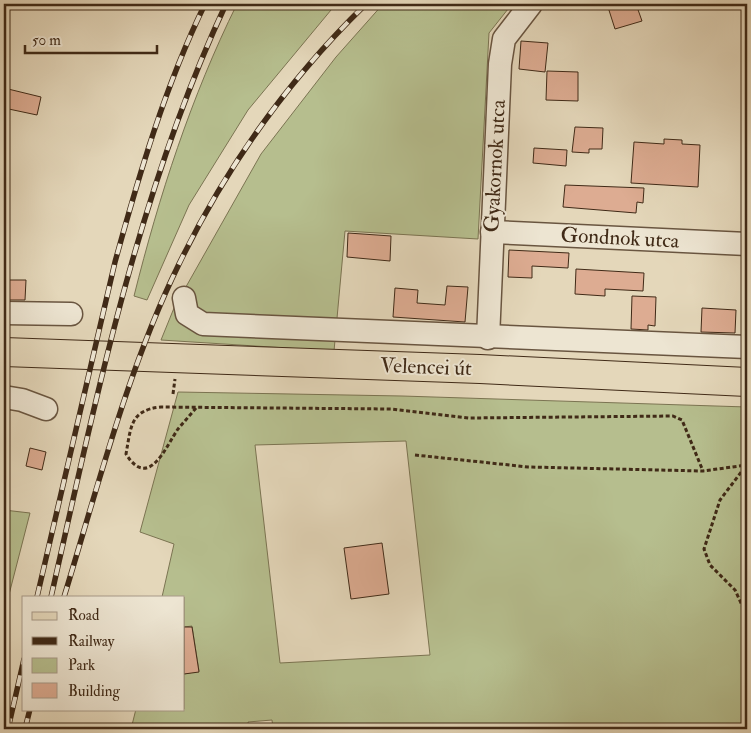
<svg xmlns="http://www.w3.org/2000/svg" width="751" height="733" viewBox="0 0 751 733" font-family="'IM FELL Double Pica',serif">
  <style>
    .green { fill: #b6be8e; stroke: #7b7452; fill-rule: evenodd }
    .building { fill: #ddac92; stroke: #402a17 }
    .lines { fill: none; stroke-linecap: round; stroke-linejoin: round }
    .minor-casing { stroke: #695540; stroke-width: 25 }
    .major-casing { stroke: #402a17; stroke-width: 30 }
    .path { stroke: #402a17; stroke-width: 3; stroke-dasharray: 4 2.5; stroke-linecap: butt }
    .minor { stroke: #ede5d2; stroke-width: 22 }
    .major { stroke: #e4d7ba; stroke-width: 28 }
    .rail-casing { stroke: #402a17; stroke-width: 5.5 }
    .rail { stroke: #ede5d2; stroke-width: 4; stroke-dasharray: 11; stroke-linecap: butt }
    .labels { text-anchor: middle; dominant-baseline: central; stroke-width: 4; stroke-linejoin: round; paint-order: stroke }
    .street-label { font-size: 21px; fill: #402a17; stroke: #ede5d2 }
  </style>
  <rect width="100%" height="100%" fill="#e4d7ba"/>
  <filter id="stains"><feTurbulence type="fractalNoise" baseFrequency=".004" numOctaves="4"/><feColorMatrix values="0 0 0 0 .2 0 0 0 0 .09 0 0 0 0 .02 0 0 0 .5 -.17"/></filter>
  <radialGradient id="worn" r=".72"><stop offset=".6" stop-color="#630" stop-opacity="0"/><stop offset="1" stop-color="#630" stop-opacity=".3"/></radialGradient>
  <g class="green">
    <path d="M237,4H336L248,110L189,205L147,300L134,296C159,196 191,97 237,4Z"/>
    <path d="M383,4H512L489,33L478,239L345,231L334,351L161,340L174,308L261,154L336,57Z"/>
    <path d="M178,392L402,396L747,407V729H273L272,720L248,722L249,729H131L136,709H184V674L199,671L192,626L184,627V597H162L174,544L140,532ZM406,441L430,655L280,663L255,445Z"/>
    <path d="M4,510L30,513L4,614Z"/>
  </g>
  <g class="building">
    <path d="M607,4H636L642,21L615,29Z"/>
    <path d="M521,41L548,43L545,72L519,69Z"/>
    <path d="M547,71L578,72V101L546,100Z"/>
    <path d="M4,88L41,97L37,115L4,108Z"/>
    <path d="M575,127L603,128L602,149H589V153L572,152Z"/>
    <path d="M664,139L682,140V144L700,145L698,187L631,183L634,142L664,144Z"/>
    <path d="M534,148L567,150L566,166L533,163Z"/>
    <path d="M565,185L644,188L643,203L637,202L636,213L563,207Z"/>
    <path d="M348,233L391,236L390,261L347,257Z"/>
    <path d="M509,250L569,253L568,268L532,266V278L508,277Z"/>
    <path d="M576,269L644,273L643,291L605,289V296L575,294Z"/>
    <path d="M4,280H26L25,300H4Z"/>
    <path d="M447,286L468,287L465,322L393,317L395,288L418,290L417,303L445,305Z"/>
    <path d="M632,296L656,297L655,326L648,325V330L631,329Z"/>
    <path d="M702,308L736,310L735,333L701,332Z"/>
    <path d="M30,448L46,452L42,470L26,466Z"/>
    <path d="M382,543L389,594L351,599L344,548Z"/>
    <path d="M184,627H192L199,672L184,674Z"/>
  </g>
  <g class="lines">
    <g class="minor-casing">
      <g id="minor">
        <path d="M492,232L747,244"/>
        <path d="M184,298L187,314L203,324L747,347"/>
        <path d="M4,313L71,314"/>
        <path d="M488,338L500,64L504,39L531,4"/>
        <path d="M4,397L22,400L46,409"/>
      </g>
    </g>
    <g class="major-casing">
      <path id="major" d="M4,352L480,369L747,382"/>
    </g>
    <g class="path">
      <path d="M173,394L175,379"/>
      <path d="M196,408C190,415 184,422 178,429C166,446 149,491 126,454C131,427 130,410 161,407L391,409L469,418L673,416L682,420L703,471"/>
      <path d="M415,455L528,467L703,471L747,465"/>
      <path d="M745,467L720,500L704,549L710,565L735,590L747,616"/>
    </g>
    <use href="#minor" class="minor"/>
    <use href="#major" class="major"/>
    <g class="rail-casing">
      <g id="rail">
        <path d="M37,597L115,262C139,175 165,86 205,4"/>
        <path d="M51,597C97,395 138,192 226,4"/>
        <path d="M64,597C98,486 128,368 179,264C226,167 288,80 366,4"/>
        <path d="M8,729L24,659"/>
        <path d="M25,729L30,709"/>
      </g>
    </g>
    <use href="#rail" class="rail"/>
  </g>
  <g class="labels">
    <g class="street-label">
      <text transform="translate(495 166) rotate(-87)">Gyakornok utca</text>
      <text transform="translate(620 238) rotate(3)">Gondnok utca</text>
      <text transform="translate(426 367) rotate(2)">Velencei út</text>
    </g>
  </g>
  <rect width="751" height="733" fill="none" stroke="#e4d7ba" stroke-width="20"/>
  <rect x="5" y="5" width="741" height="723" fill="none" stroke="#402a17" stroke-width="2.5"/>
  <rect x="10" y="10" width="731" height="713" fill="none" stroke="#402a17"/>
  <rect x="22" y="596" width="162" height="115" fill="#ede5d2" stroke="#a89a87"/>
  <rect x="32" y="612" width="25" height="8" fill="#e4d7ba" stroke="#a89a87"/>
  <text x="68" y="620" font-size="15" fill="#402a17">Road</text>
  <rect x="32" y="637" width="25" height="8" fill="#402a17" stroke="#a89a87"/>
  <text x="68" y="646" font-size="15" fill="#402a17">Railway</text>
  <rect x="32" y="658" width="25" height="15" fill="#b6be8e" stroke="#a89a87"/>
  <text x="68" y="670" font-size="15" fill="#402a17">Park</text>
  <rect x="32" y="683" width="25" height="15" fill="#ddac92" stroke="#a89a87"/>
  <text x="68" y="696" font-size="15" fill="#402a17">Building</text>
  <path d="M25 45v8h132v-8" fill="none" stroke="#402a17" stroke-width="2.5"/>
  <text x="32" y="45" font-size="15" fill="#402a17" stroke="#ede5d2" stroke-width="4" paint-order="stroke">50 m</text>
  <rect width="100%" height="100%" filter="url(#stains)"/>
  <rect width="100%" height="100%" fill="url(#worn)"/>
</svg>
